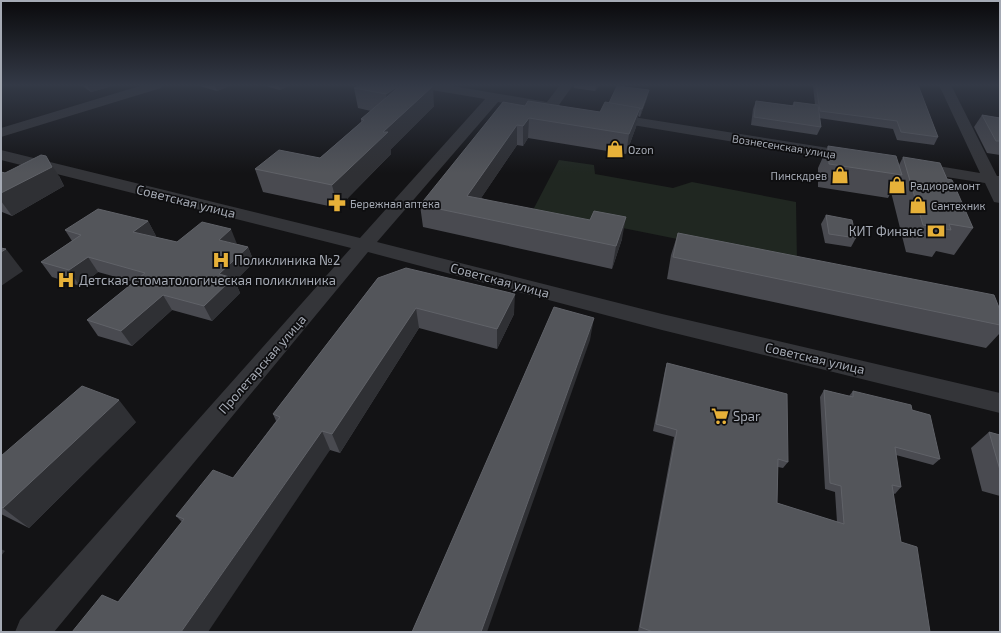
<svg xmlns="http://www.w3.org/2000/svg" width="1001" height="633" viewBox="0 0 1001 633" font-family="'Exo 2',sans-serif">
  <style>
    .green { fill: #202721 }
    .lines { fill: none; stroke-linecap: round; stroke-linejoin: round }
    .minor { fill: #343539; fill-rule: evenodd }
    .wall { fill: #494a50 }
    .shaded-wall { fill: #2f3034 }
    .building { fill: #53555a; stroke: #606268 }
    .labels { text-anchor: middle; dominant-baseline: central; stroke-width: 3.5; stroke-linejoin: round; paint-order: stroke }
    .far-street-label { font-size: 11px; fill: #a5aab4; stroke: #0e0e10 }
    .far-poi-label { font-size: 11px; fill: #a5aab4; stroke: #0e0e10; text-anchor: start }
    .street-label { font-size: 13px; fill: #a5aab4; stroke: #0e0e10 }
    .poi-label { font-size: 13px; fill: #a5aab4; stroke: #0e0e10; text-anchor: start }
  </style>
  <rect width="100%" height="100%" fill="#131315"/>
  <path class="green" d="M559,160L594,165L595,174L673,188L692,182L796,202L797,263L533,210Z"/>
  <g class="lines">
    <g class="minor">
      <path d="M143,85H162L161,88L1,137V128Z"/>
      <path d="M420,85H447L547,102L560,85H573L559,105L563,108L561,111L556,112L498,102L377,242L662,314L1000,393V413L662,330L368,252L54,632H15L20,620L351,248L1,160V150L360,238L485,99L426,89L421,88Z"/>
      <path d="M939,85H951L997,176H1000V203L994,202L985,183L914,172L908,170L906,167L908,164L914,162L980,173Z"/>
      <path d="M608,113L854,152L860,154L862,157L860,160L854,162L603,120L601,117L603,114Z"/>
    </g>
  </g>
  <g class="wall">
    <path d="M81,85H116L91,92Z"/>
    <path d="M196,85H232L217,91Z"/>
    <path d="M261,85H291L280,90Z"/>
    <path d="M361,85L434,106L391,149V154L338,208L263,192L255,169L320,158L361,122V119L371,111L358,108L354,88Z"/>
    <path d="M574,85H600L595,91L574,88Z"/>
    <path d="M813,85H918L938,137L934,145L897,140L893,129L819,118L821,127L817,135L751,125L753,109L756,101L792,106L794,102L815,105Z"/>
    <path d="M647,98L640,117L638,116L636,127L626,154L528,138L523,146L517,145L481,198L622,239L612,269L423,227L420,205L525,106L600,112L609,103Z"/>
    <path d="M982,115L1000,118V155L987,153L974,127Z"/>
    <path d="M828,146L899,165L903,157L947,179L973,228L954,255L936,251L932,257L906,252L891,192L888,198L818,187V168Z"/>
    <path d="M1,172L5,173L59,176L64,186L12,216L2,212L1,213Z"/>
    <path d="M826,215L856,238L851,247L825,243L821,224Z"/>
    <path d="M148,221L156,236L155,237L177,242L237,244L248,247L254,262L235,281L240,293L212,321L172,310L132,346L98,336L87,320L134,282L98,272L80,286L52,277L41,262L72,241L65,230Z"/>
    <path d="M678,233L1000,310V333L986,348L667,279L671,255Z"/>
    <path d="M378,278L514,314L497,349L419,328L340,453L330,450L118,602L182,522L176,516L233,478L276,421L273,414Z"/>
    <path d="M667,363L788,462L783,468L778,467L777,503L837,522L835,492L825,489L820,397L824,390L849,396L853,391L912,410L940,459L933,465L896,455L901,487L895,494L893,493L901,542L930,632H638L674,437L653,431L665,370Z"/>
    <path d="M136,422L29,528L1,514V456Z"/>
    <path d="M989,432L1000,435V496L982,491L971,448Z"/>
  </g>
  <g class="shaded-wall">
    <path d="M87,85H116L91,92Z"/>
    <path d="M215,85H232L217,91Z"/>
    <path d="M279,85H291L280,90Z"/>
    <path d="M400,85L389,114L386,94Z"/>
    <path d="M596,85H600L595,91Z"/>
    <path d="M433,86L434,106L391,149V154L338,208L332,185L383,132Z"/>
    <path d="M649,90L647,98L640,117L642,109Z"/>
    <path d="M640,108L636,127L626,154L629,134Z"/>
    <path d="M529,118L528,138L523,146V126Z"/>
    <path d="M517,125V145L469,216L467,196Z"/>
    <path d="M46,156L59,176L64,186L12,216L1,201V193Z"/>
    <path d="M626,217L622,239L612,269L616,246Z"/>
    <path d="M148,221L156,236L142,247L133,232Z"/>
    <path d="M231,229L237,244L219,240Z"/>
    <path d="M248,247L254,262L235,281L240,293L212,321L204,306L219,274Z"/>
    <path d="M6,249L23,271L1,286V252Z"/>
    <path d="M88,257L98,272L80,286L69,270Z"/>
    <path d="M515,294L514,314L497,349V329Z"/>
    <path d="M163,295L172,310L132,346L121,331Z"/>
    <path d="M416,308L419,328L340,453L332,434Z"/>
    <path d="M594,318L590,340L487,632H481Z"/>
    <path d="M119,400L136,422L29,528L3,508Z"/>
    <path d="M322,431L330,450L208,632H181Z"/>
    <path d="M1,549L5,551L1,556Z"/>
  </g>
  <g class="building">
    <path d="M361,85H400L386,94L354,88Z"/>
    <path d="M401,85H426L433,86L383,132H388L332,185L255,169L279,150L320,158L364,120L361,119Z"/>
    <path d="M816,85H918L938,137L901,132L897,121L820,111Z"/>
    <path d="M617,86L649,90L642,109L609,103Z"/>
    <path d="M528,101L600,112L605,102L640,108L629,134L529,118L523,126L517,125L467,196L590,220L594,211L626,217L616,246L420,205L503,102L525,106Z"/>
    <path d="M756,101L794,106V102L818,105L821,127L754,117Z"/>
    <path d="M982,115L1000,118V141H996Z"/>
    <path d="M828,146L896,156L902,175L829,164Z"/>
    <path d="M41,155L46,156L52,167L1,193V172L5,173Z"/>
    <path d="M903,157L940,163L947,179L952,180L973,228L949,224L951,230L923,225Z"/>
    <path d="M98,209L148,221L133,232L177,242L202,222L231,229L219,240L248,247L219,274L233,278L204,306L163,295L121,331L87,320L145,273L88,257L69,270L41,262L81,235L65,230Z"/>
    <path d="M826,215L852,220L856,238L829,234Z"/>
    <path d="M678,233L994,295L1000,310V325L673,257Z"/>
    <path d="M1,248L6,249L1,252Z"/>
    <path d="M406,268L515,294L497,329L416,308L332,434L322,431L181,632H72L102,595L118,602L184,519L176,516L213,470L233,478L280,417L273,414L378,278Z"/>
    <path d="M554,307L594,318L481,632H412Z"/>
    <path d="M667,363L787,394L788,462L778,459L777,503L844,524L841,486L830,483L824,390L853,397V391L911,405L912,410L930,415L940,459L895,447L901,487L892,485L901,542L917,547L930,632H653L640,627L677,430L656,424Z"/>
    <path d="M82,386L119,400L3,508L1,507V456Z"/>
    <path d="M989,432L1000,435V470Z"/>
  </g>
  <linearGradient id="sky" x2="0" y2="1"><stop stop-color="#0a0a0c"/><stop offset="0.49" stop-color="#333946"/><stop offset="1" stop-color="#333946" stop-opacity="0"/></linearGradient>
  <rect width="1001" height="173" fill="url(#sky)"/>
  <defs>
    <g id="shop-bare" transform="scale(1.38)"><path d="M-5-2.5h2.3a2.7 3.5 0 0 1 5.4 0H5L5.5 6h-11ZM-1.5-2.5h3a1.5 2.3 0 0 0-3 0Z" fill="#e7b139" stroke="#0e0e10" stroke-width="2.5" paint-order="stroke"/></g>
    <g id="pharmacy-bare" transform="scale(1.38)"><path d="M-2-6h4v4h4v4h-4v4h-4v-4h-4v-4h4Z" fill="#e7b139" stroke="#0e0e10" stroke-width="2.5" paint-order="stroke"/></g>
    <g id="bank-bare" transform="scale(1.38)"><path d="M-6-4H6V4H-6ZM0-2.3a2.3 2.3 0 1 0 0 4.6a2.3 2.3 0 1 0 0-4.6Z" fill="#e7b139" stroke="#0e0e10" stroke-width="2.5" paint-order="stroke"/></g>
    <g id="hospital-bare" transform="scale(1.38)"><path d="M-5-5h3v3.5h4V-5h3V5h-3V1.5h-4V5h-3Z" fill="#e7b139" stroke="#0e0e10" stroke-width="2.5" paint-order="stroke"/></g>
    <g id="supermarket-bare" transform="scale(1.38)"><path d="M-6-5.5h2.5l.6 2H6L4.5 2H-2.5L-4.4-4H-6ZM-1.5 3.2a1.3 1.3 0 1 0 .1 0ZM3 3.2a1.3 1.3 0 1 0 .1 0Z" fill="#e7b139" stroke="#0e0e10" stroke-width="2.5" paint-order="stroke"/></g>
  </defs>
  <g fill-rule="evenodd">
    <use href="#shop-bare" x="615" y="149"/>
    <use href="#shop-bare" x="840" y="175"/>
    <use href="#shop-bare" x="897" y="185"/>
    <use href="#pharmacy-bare" x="337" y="203"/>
    <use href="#shop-bare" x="918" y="205"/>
    <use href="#bank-bare" x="936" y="231"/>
    <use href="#hospital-bare" x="221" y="260"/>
    <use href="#hospital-bare" x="66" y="280"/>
    <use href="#supermarket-bare" x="720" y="416"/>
  </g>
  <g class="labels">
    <g class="far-street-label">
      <text transform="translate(784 146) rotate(9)">Вознесенская улица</text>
    </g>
    <g class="far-poi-label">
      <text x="628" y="149">Ozon</text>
      <text x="827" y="175" text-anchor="end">Пинскдрев</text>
      <text x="910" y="185">Радиоремонт</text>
      <text x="350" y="203">Бережная аптека</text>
      <text x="931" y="205">Сантехник</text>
    </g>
    <g class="street-label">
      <text transform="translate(186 201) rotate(14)">Советская улица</text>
      <text transform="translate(500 280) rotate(15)">Советская улица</text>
      <text transform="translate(815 358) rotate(13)">Советская улица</text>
      <text transform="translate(262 364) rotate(-49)">Пролетарская улица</text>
    </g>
    <g class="poi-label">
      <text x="923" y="231" text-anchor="end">КИТ Финанс</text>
      <text x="234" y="260">Поликлиника №2</text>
      <text x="79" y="280">Детская стоматологическая поликлиника</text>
      <text x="733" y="416">Spar</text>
    </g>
  </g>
  <rect width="1001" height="633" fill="none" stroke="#a5aab4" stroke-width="4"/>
</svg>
